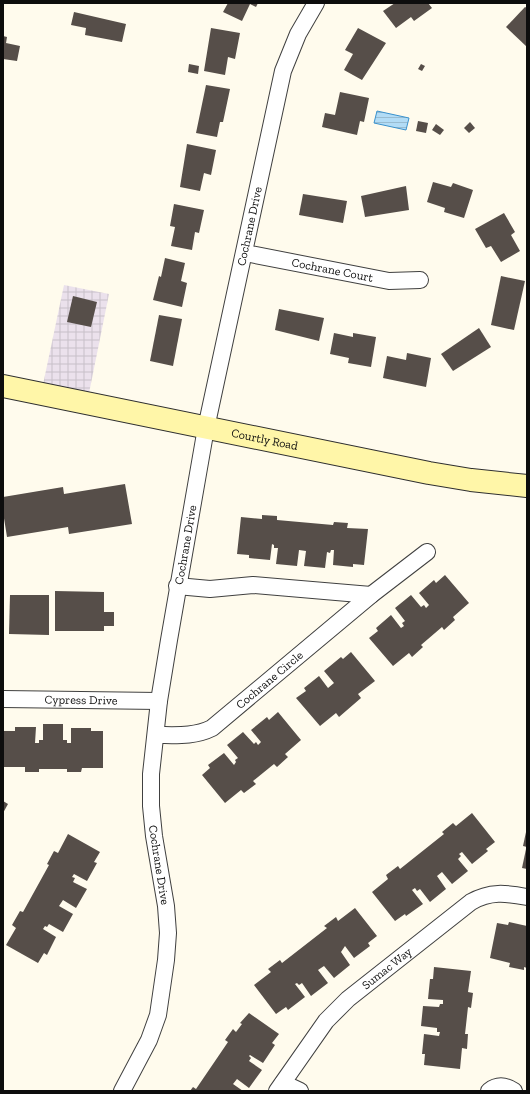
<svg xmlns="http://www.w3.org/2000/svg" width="530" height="1094" viewBox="0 0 530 1094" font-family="'Zilla Slab',serif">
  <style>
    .industrial { fill: url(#industrial-grid) }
    .water { fill: url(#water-rules); stroke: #3991cd }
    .building { fill: #564e49 }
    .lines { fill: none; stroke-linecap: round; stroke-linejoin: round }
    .street-casing { stroke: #404040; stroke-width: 18 }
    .secondary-casing { stroke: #2f2f2f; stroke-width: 24 }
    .street { stroke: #fff; stroke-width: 16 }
    .secondary { stroke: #fff6a8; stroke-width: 22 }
    .labels { text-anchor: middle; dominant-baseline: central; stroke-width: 4; stroke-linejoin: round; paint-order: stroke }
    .street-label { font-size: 12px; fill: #0d0d0d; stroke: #fff }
  </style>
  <defs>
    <pattern id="industrial-grid" width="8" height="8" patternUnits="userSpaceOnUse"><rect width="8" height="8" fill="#ebe1ec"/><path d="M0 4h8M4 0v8" fill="none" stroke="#c8c0c9"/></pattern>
    <pattern id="water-rules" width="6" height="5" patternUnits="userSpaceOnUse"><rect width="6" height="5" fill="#b2dcf6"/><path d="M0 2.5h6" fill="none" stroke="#98bcd2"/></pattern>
  </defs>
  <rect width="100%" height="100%" fill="#fffbed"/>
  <path class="industrial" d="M64,285L109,294L87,403L41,394Z"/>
  <path class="water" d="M377,111L409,118L406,130L374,123Z"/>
  <g class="building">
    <path d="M228,3H258L256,7L250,4L242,21L223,12Z"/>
    <path d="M395,3H428L432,8L414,21L411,17L396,28L383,11Z"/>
    <path d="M525,7L527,8V47L506,27Z"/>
    <path d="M74,12L126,24L122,42L85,35L86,28L71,25Z"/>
    <path d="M211,28L240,33L235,59L228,57L225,75L204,71Z"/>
    <path d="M358,28L386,43L362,80L344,70L353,54L345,50Z"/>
    <path d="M3,36L7,37L6,43L20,46L17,61L3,59Z"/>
    <path d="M189,64L199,66L198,74L188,72Z"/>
    <path d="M421,64L425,66L422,71L418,69Z"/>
    <path d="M206,85L230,89L223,122H220L217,137L196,133Z"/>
    <path d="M340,92L369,98L364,122L360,121L357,135L322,127L325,113L335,115Z"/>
    <path d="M418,121L428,123L426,133L416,131Z"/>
    <path d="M470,122L475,128L469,133L464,128Z"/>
    <path d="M436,124L444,130L440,135L432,130Z"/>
    <path d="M187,144L216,150L211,175L204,173L200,191L180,187Z"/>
    <path d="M433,182L451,187L453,183L473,190L464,218L444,212L445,208L427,202Z"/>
    <path d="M406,186L409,210L365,217L361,196Z"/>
    <path d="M303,194L347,201L343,223L299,215Z"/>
    <path d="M174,204L204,210L199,233L195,232L192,250L171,246L175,227L170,226Z"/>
    <path d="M504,213L515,232L511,235L520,251L501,262L491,246L486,248L475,229Z"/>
    <path d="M165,258L185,263L181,281L187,283L182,307L153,300L159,276L161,277Z"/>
    <path d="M501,276L525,281L514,330L491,325Z"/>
    <path d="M73,296L97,302L91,327L67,322Z"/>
    <path d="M279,309L324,318L319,341L275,330Z"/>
    <path d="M159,315L182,319L173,366L150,361Z"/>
    <path d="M479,328L491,347L453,371L441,354Z"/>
    <path d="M334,333L353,337V333L376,337L371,367L348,363L349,358L330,354Z"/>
    <path d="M407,353L431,358L426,387L383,378L387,356L406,360Z"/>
    <path d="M125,484L132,524L69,534L68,527L7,537L3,512V497L63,487L64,494Z"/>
    <path d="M262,515L277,516V520L333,525L334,522L348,523L347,528L368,529L364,565L353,564V567L333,565L334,550H331L330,553L327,552L325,568L304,566L306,551L299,550L297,566L276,564L278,548H274V545L272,544L270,560L249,558V555L237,554L241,517L262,519Z"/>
    <path d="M445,575L469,603L453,617L455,620L444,630L442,627L421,645L423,647L412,657L409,653L393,666L369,638L378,631L376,628L391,615L401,628L404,626L402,623L405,621L395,608L411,595L421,607L424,605L426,608L429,605L419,593L434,580L436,583Z"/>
    <path d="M55,591L104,592V612H114V626H104V631H55Z"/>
    <path d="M10,595H49V635L9,634Z"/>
    <path d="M351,652L375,681L358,694L361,698L339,717L336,713L320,726L296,698L306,691L304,688L319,676L328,688L334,683L324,671L341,657L343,659Z"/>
    <path d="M278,712L301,740L285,754L288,757L277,767L274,764L253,781L256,784L244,793L241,790L225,803L202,775L210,768L208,765L224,753L234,765L236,762L235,760L238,758L227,745L243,732L254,744L256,742L258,745L261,742L251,730L267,717L269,720Z"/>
    <path d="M43,724H63V740H67V743H71V728H91V731H103V768H82L81,772H67V769H39V772H25V767H4V731H15V727H36L35,743H39V740H43Z"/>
    <path d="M3,801L8,804L3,813Z"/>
    <path d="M472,813L495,842L486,849L488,851L472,864L462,852L459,854L461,856L458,859L468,871L452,884L442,872L437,876L446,889L430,902L420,889L417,891L415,888L412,890L423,904L406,916L405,914L395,921L372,892L388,879L386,875L398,866L400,869L444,834L442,832L453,823L456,826Z"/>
    <path d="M526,832H527V847L523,846Z"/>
    <path d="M68,834L100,852L94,862L97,863L87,881L74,874L72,877L75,878L73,882L87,889L76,908L63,900L59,906L73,914L63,932L49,924L47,927L45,926L43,929L56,937L47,955L44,953L38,963L6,945L16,928L12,925L20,911L23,912L49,865L47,864L54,851L58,853Z"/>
    <path d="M526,849H527V869L522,868Z"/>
    <path d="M355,908L377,936L368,943L370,946L354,958L345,946L341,952L350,965L334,978L324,966L318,970L328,983L311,996L302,983L299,985L297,983L295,984L305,997L288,1010L286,1007L276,1014L254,985L271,972L268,969L280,960L282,963L327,928L324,926L336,917L338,921Z"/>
    <path d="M509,922L527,926V968L524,967V970L509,967L510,963L490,958L497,923L508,925Z"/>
    <path d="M434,967L471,971L468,992L473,993L471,1008L468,1007L465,1034H468L467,1049L462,1048L460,1069L424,1065L425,1054H422L424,1034L439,1036L440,1032H437V1028L421,1026L423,1006L439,1007L440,1004H443V1000L428,999L430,979H433Z"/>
    <path d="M249,1013L279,1034L272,1043L275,1045L263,1063L250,1055L249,1056L251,1058L249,1061L262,1070L249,1088L237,1079L233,1084L243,1091H190L193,1087L196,1089L228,1042L225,1040L233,1029L236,1032L242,1024L240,1023Z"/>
  </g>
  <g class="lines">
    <g class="street-casing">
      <g id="street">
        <path id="s1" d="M245,253L389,281L420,280"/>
        <path d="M177,586L210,589L253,585L371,595"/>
        <path id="s2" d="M3,699L159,701"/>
        <path id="s3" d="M156,735C175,735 194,737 212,728L371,595L427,552"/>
        <path d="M283,1083L300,1091"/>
        <path id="s4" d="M122,1091L149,1040L158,1015L166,960L168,933L166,906L154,836L151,806V774L159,701L169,640L206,428L283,71L298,34L316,3"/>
        <path id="s5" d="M277,1091L326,1021L348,999L471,902C490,891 506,893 527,897"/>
        <path d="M489,1091C498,1084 505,1085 514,1091"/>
      </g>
    </g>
    <g class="secondary-casing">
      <g id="secondary">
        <path id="s6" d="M3,386L429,473L471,480L527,486"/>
      </g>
    </g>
    <use href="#street" class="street"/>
    <use href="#secondary" class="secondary"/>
  </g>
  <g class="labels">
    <g class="street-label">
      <text stroke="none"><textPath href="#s4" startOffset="884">Cochrane Drive</textPath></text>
      <text stroke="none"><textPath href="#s1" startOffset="89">Cochrane Court</textPath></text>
      <text stroke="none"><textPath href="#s6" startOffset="267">Courtly Road</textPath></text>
      <text stroke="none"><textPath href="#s4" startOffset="559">Cochrane Drive</textPath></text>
      <text stroke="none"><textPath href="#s3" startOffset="132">Cochrane Circle</textPath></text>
      <text stroke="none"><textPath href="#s2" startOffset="78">Cypress Drive</textPath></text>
      <text transform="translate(159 865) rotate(81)">Cochrane Drive</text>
      <text stroke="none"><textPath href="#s5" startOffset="166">Sumac Way</textPath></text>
    </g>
  </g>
  <rect width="530" height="1094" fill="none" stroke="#0d0d0d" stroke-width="8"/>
</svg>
